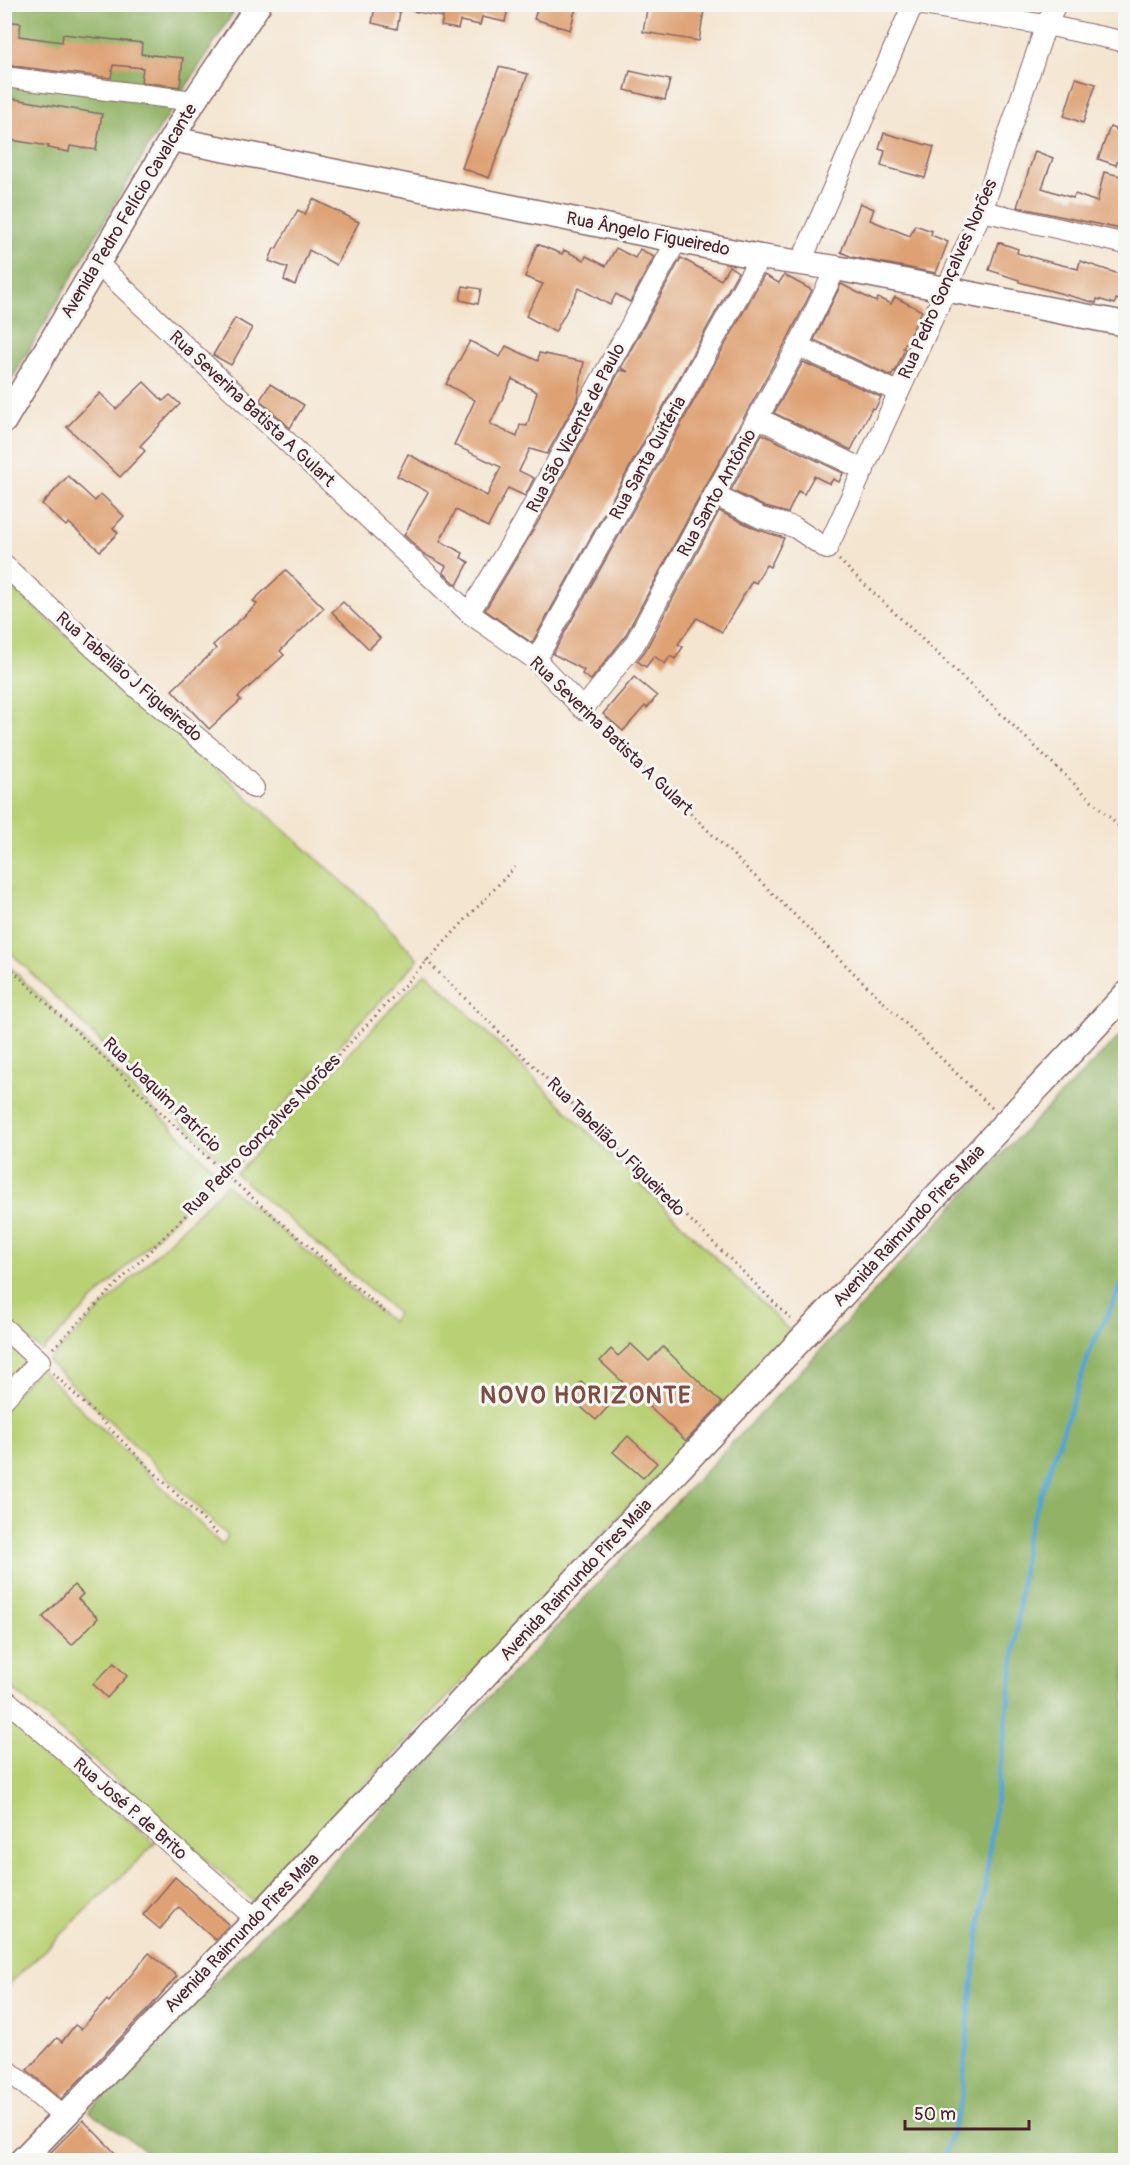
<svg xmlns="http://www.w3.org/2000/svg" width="1130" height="2165" viewBox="0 0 1130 2165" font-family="Pangolin,sans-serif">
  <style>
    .green { fill: #b9d175; stroke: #827850; stroke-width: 1.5 }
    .forest { fill: #92b366; stroke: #6e6948; stroke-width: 1.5 }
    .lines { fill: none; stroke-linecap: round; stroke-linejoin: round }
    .stream { stroke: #55a4cf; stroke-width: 5 }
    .building { fill: #dea173; fill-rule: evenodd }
    .minor-casing { stroke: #866465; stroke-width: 22 }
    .tertiary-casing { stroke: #866465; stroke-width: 27 }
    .path { stroke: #866465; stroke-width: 3; stroke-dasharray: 1.5 4.5; stroke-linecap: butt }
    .minor { stroke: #fff; stroke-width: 20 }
    .tertiary { stroke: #fff; stroke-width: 24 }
    .labels { text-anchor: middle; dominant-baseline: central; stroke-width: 6; stroke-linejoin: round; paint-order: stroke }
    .street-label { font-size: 18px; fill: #4a1f2b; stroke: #f6f6f2 }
    .district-label { font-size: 24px; font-weight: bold; letter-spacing: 1.5px; fill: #7e4c44; stroke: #f6f6f2 }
  </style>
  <rect width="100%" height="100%" fill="#f6f6f2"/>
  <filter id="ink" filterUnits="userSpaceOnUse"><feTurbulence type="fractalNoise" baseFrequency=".0167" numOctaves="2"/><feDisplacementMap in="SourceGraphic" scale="12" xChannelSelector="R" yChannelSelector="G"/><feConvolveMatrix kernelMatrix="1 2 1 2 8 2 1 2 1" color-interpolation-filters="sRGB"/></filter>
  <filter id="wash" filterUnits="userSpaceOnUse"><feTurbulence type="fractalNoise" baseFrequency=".008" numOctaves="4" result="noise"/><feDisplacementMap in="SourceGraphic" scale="24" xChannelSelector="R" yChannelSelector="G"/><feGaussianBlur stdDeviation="1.35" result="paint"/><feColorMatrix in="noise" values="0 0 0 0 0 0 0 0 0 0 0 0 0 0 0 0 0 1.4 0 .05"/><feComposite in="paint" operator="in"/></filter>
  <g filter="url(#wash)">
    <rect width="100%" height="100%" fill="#f4e5d0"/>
    <g class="green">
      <path d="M4,580L371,907L418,960L227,1167L5,947Z"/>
      <path d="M4,961L219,1174L42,1351L5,1319Z"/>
      <path d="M426,972L792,1333L254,1902L5,1682L4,1406L39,1368L222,1545L228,1536L48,1361L226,1185L392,1322L397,1313L236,1174Z"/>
      <path d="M5,1339L29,1361L5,1387Z"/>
      <path d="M5,1714L155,1844L5,1988Z"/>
    </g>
    <g class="forest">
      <path d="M5,5H238L151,142L5,391Z"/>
      <path d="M1125,1031V2160H127L146,2151L89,2111L352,1842L812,1359L1009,1146Z"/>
    </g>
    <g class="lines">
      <path class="stream" d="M943,2160L962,2100L970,2004L1014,1658L1026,1538L1092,1346L1126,1277"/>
    </g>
    <g id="blocks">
      <g class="building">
        <path d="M411,4H509L505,22L482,17L480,25L460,21L458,29L441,26L443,17L411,11Z"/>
        <path d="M539,4H577L570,30L534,19Z"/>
        <path d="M648,4H674L704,10L699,41L643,32Z"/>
        <path d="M375,7L400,12L397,29L372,23Z"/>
        <path d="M4,21L21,23L19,36L62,42L63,34L142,43L141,54L183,58L180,87L141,82L143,68L113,65L111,78L4,65Z"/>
        <path d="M499,67L528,74L489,178L462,168Z"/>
        <path d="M630,71L670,80L665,100L625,90Z"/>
        <path d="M1076,78L1096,84L1083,123L1064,116Z"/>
        <path d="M9,98L102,114L96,150L70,146L69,152L48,148L49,146L4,139Z"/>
        <path d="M1110,127L1125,133V140L1116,165L1098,159Z"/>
        <path d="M884,133L934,147L925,178L881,166L885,151L879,149Z"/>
        <path d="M1035,151L1053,158L1042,188L1073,198L1075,194L1097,202L1104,172L1125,177V230L1017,207Z"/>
        <path d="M313,199L359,222L336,265L309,250L295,285L284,280L288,268L269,261L274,248L276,249L298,210L305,214Z"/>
        <path d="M860,203L874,209L870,220L910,236L915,225L932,231L931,235L948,242L936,273L852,257L841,252Z"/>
        <path d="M998,242L1018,249L1017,253L1042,260L1078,269L1080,261L1125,276V302L1116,299L1115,304L1097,299L1096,303L1019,282V280L989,270Z"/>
        <path d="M537,244L562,254L564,250L584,260L586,256L606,266L616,248L635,258L640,249L654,257L630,302L616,294L610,305L579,288L555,332L526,316L543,284L525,277Z"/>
        <path d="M681,258L721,280L729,266L738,272L532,643L485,610L537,524L620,370L629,372L621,368Z"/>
        <path d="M764,275L779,283L784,275L812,290L787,340L704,489L624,638L591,680L582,674L584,670L553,654Z"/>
        <path d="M841,284L876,302L878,298L891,304L895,297L922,311L903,348L905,349L895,372L894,371L891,376L814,340Z"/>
        <path d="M463,286L481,289L478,304L460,300Z"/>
        <path d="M235,318L252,328L231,365L213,355Z"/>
        <path d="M470,341L500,357L506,346L538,361L539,353L584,362L577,400L547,454L530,449L519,471L534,478L525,496L508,488L488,527L456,510L440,541L463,553L461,558L469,562L457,585L443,572L446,566L424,554L404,535L428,492L397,476L408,454L487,496L501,467L454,445L475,400L446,384ZM512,379L537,392L527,426L520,425L517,437L490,424Z"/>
        <path d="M803,362L881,397L875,409L872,408L851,450L774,413Z"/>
        <path d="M144,382L163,401L170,395L180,404L140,446L145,451L120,477L67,427L100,393L116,409Z"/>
        <path d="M270,384L304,405L290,428L260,400Z"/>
        <path d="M762,434L843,473L839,482L833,479L830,484L814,476L804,494L798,491L788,513L765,507L731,490Z"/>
        <path d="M68,476L95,501L101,494L124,516L113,528L118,533L100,551L69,523L66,526L42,504Z"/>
        <path d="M719,511L756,529L784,538L770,567L766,565L756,583L752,581L722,632L697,618L678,644L683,647L675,659L670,656L665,664L654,656L646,667L637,661L645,651Z"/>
        <path d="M286,570L324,608L280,651L284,655L238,697L241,700L209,729L172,690L216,649L213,645L257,604L253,601Z"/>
        <path d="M343,602L380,638L369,649L332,612Z"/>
        <path d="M634,677L657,696L647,708L645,706L623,731L603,714Z"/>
        <path d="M631,1344L649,1361L663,1347L722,1403L686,1441L600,1361L611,1349L618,1356Z"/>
        <path d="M581,1382L608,1407L596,1420L568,1396Z"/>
        <path d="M628,1436L657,1463L643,1478L613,1452Z"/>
        <path d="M74,1585L83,1594L78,1599L98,1618L72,1645L43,1617Z"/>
        <path d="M114,1663L127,1676L107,1698L93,1684Z"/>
        <path d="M175,1877L229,1925L215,1940L179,1907L160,1929L143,1915Z"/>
        <path d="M149,1953L177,1976L151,2006L61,2099L27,2070L57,2038L62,2042L75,2025L81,2029L107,2000L109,2002Z"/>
        <path d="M83,2120L122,2160H101L94,2153L87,2160H43Z"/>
      </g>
    </g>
  </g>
  <g filter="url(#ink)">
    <use href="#blocks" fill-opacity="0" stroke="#866465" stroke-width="1.5"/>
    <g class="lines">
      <g class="minor-casing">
        <g id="minor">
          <path d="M916,4L1046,25L1126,42"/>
          <path d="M4,77L194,101"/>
          <path d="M982,211L1126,244"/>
          <path d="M801,262L913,4"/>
          <path d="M98,264L469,613L536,660L583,709L634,645L714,495L798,346L836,268"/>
          <path d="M798,346L898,392"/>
          <path d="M758,418L864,470"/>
          <path d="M714,495L761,518L794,527L827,549L982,211L1046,25L1056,4"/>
          <path d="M4,565L138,689L230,764L254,788"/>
          <path d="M469,613L523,524L677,240"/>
          <path d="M536,660L760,257"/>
          <path d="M4,1328L40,1361L4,1399"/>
          <path d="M4,1698L256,1919"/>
          <path d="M4,2067L64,2117"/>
        </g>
      </g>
      <g class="tertiary-casing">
        <g id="tertiary">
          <path d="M172,139L760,257L836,268L1126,324"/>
          <path d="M4,421L194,101L259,4"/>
          <path d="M22,2160L256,1919L1126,994"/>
        </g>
      </g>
      <g class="path">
        <path d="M839,560L1126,833"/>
        <path d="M596,721L992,1108"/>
        <path d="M426,960L793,1321"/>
        <path d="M4,962L226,1175L387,1314"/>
        <path d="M53,1348L226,1175L515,867"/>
        <path d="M53,1373L217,1534"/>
      </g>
      <use href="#minor" class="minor"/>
      <use href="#tertiary" class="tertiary"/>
    </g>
  </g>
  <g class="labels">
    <g class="street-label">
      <text transform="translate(129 211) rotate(-59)">Avenida Pedro Felício Cavalcante</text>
      <text transform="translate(648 234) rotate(11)">Rua Ângelo Figueiredo</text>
      <text transform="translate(948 279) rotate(-66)">Rua Pedro Gonçalves Norões</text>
      <text transform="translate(252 409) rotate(43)">Rua Severina Batista A Gulart</text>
      <text transform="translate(576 428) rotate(-62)">Rua São Vicente de Paulo</text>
      <text transform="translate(648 458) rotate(-61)">Rua Santa Quitéria</text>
      <text transform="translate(717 493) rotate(-61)">Rua Santo Antônio</text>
      <text transform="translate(129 677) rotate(41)">Rua Tabelião J Figueiredo</text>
      <text transform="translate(611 736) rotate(44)">Rua Severina Batista A Gulart</text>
      <text transform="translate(162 1095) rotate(44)">Rua Joaquim Patrício</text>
      <text transform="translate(262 1135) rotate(-46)">Rua Pedro Gonçalves Norões</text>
      <text transform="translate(616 1147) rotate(45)">Rua Tabelião J Figueiredo</text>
      <text transform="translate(909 1226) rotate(-47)">Avenida Raimundo Pires Maia</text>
      <text transform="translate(576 1580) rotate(-47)">Avenida Raimundo Pires Maia</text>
      <text transform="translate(130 1809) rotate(41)">Rua José P. de Brito</text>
      <text transform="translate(242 1933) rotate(-46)">Avenida Raimundo Pires Maia</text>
    </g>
    <g class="district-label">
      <text x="586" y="1395">NOVO HORIZONTE</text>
    </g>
  </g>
  <rect width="1130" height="2165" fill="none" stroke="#f6f6f2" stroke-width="24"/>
  <path d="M905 2120v9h124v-9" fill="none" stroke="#4a1f2b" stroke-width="3"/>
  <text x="914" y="2120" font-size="18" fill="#4a1f2b" stroke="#f6f6f2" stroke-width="4.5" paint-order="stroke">50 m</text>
</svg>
